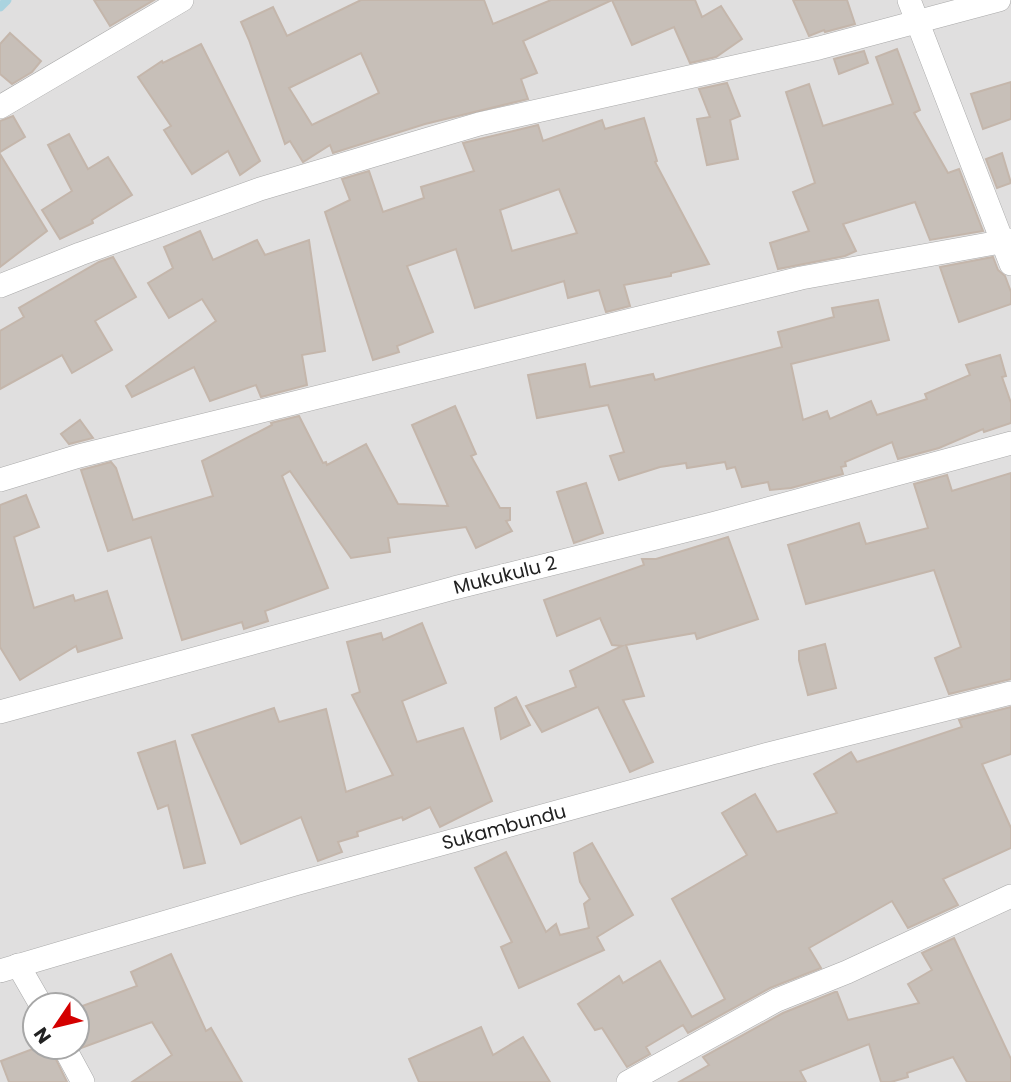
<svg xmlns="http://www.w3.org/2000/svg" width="1011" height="1082" viewBox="0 0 1011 1082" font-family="Poppins,sans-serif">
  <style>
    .residential { fill: #e0dfdf; fill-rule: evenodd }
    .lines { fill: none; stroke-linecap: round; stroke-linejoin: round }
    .stream { stroke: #aad3df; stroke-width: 9 }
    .building { fill: #c7bfb8; stroke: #c4b6ab; stroke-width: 2; fill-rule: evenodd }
    .minor-casing { stroke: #a9a9a9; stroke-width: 24 }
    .minor { stroke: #fff; stroke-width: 23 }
    .labels { text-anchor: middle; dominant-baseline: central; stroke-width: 7; stroke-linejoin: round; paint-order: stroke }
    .street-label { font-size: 19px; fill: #222; stroke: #fff }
  </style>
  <rect width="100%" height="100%" fill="#f2efe9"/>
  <path class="residential" d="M0,0H1011V1082H0ZM35,1005H77V1047H35Z"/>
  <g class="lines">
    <path class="stream" d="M0,7L7,0"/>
  </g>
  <g class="building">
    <path d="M94,0H154L110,26Z"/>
    <path d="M361,0H484L493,24L551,0H695L702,17L721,6L742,39L716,57L690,63L674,27L632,45L612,0L523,41L537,73L521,79L528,99L425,124L333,153L330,145L303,162L290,141L285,144L249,40L241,22L273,7L287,36ZM361,53L379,93L312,125L289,88Z"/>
    <path d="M793,0H847L855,24L825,32L824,30L809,36Z"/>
    <path d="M10,33L41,61L32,72L12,84L0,74V44Z"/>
    <path d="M201,44L260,161L240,175L228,151L192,174L164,130L171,126L138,77L162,61L163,63Z"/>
    <path d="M897,49L920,110L914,113L948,173L959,169L983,231L930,240L915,202L843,224L856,251L845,256L778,269L770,243L809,231L793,192L815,183L786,92L809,84L823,126L893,104L876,57Z"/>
    <path d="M864,51L868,63L839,74L834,59Z"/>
    <path d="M1011,82V119L983,129L971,94Z"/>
    <path d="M727,83L740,116L730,120L738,159L707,165L697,119L710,117L699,89Z"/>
    <path d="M13,116L25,137L0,152V121Z"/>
    <path d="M644,118L657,161L655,162L709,264L671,273V276L624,285L630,306L606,312L599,290L568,298L564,281L475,308L456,249L407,266L433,332L397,346L399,352L373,360L325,212L350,200L342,179L369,171L383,212L424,198L421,187L474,171L463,143L538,125L543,141L602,120L605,129ZM559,189L577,233L512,251L500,210Z"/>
    <path d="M69,134L88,169L108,157L132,195L92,220L93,223L60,239L42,210L72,191L48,145Z"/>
    <path d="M1002,153L1011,183L997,188L986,159Z"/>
    <path d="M0,154L47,231L0,267Z"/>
    <path d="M200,231L213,260L257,240L265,255L309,240L325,351L302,355L307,385L261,397L256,385L210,401L194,367L132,397L126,386L216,321L202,299L169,318L148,283L173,268L164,247Z"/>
    <path d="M113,257L136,297L95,321L112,350L72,373L62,355L0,389V331L24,317L19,308L99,262Z"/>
    <path d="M993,257L998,270L1005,276L1011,292V304L959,322L940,267Z"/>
    <path d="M878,300L889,340L791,364L803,420L827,411L830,419L871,401L877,415L927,399L925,394L970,375L966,365L1000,355L1006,376L1002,377L1011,403V423L984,432L983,429L939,448L898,459L892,442L845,462L846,466L841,467L843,474L791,488L770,490L768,482L742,487L735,467L727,469L725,462L687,468L686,463L660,467L619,480L610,456L624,452L608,405L537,418L528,375L585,364L590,387L653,374L655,380L782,347L778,332L834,317L832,308Z"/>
    <path d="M455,406L476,454L471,456L500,508H510V520L506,521L512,531L476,548L466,527L388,538L390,552L351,558L290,471L282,476L328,588L265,611L268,621L244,629L242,622L182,640L151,537L108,551L81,470L111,462L116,468L133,520L213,496L202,461L272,425L271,423L299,416L323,463L326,462L327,465L366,444L398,504L448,506L412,425Z"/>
    <path d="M80,420L93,438L69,444L61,434Z"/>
    <path d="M1011,473V679L949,694L935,658L961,647L934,570L806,604L788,545L859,523L866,544L928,528L914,484L947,475L952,491Z"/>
    <path d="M586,483L603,533L574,543L557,492Z"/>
    <path d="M26,495L39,527L14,537L34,608L73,595L75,601L107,591L122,638L78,652L76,646L20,680L0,647V505Z"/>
    <path d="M728,537L758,619L697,639L695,633L626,645L644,696L623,700L653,762L630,772L598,707L542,732L526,706L576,687L570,671L622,646L612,645L600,618L557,636L544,600L644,565L642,559H656Z"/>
    <path d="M422,623L446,683L402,701L417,742L463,728L492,801L440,827L430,807L403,820L402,817L357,832L358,836L338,842L342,852L318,861L301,817L241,844L192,735L274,708L279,722L326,709L346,792L393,775L352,695L360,692L347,642L381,633L383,640Z"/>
    <path d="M825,644L836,688L808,695L799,660V651Z"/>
    <path d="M516,697L530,725L501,739L495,708Z"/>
    <path d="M1011,707V754L982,764L1011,828V848L943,879L958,905L908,928L892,901L809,948L821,968L770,988L688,1033L683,1025L646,1047L650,1054L627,1067L602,1028L595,1030L578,1004L619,976L623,983L660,961L692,1017L725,999L672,899L747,855L722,813L755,794L777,832L837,813L814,774L851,752L857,762L962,727L959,720Z"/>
    <path d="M175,741L205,863L184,868L168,805L158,809L138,753Z"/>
    <path d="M592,843L633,915L597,937L604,950L519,988L501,947L512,942L475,868L506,852L546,932L556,924L560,935L589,928L584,904L590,899L580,882L574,853Z"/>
    <path d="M954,938L1011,1059V1082H967L953,1057L907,1073L908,1077L891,1082H881L869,1044L800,1071L806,1082H679L709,1065L703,1057L783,1013L835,992H837L848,1020L919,1003L908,984L932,970L922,953Z"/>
    <path d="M171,954L206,1031L211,1028L242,1082H132L172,1055L152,1022L81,1048L77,1042V1008L137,986L131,972Z"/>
    <path d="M481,1027L493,1055L523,1037L550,1082H419L409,1059Z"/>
    <path d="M38,1047H50L67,1082H9L1,1061Z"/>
  </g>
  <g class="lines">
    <g class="minor-casing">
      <g id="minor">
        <path d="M909,0L1011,264"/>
        <path d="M0,107L182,0"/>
        <path d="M0,286L80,254L260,189L479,124L819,48L999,0"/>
        <path d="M0,480L79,456L801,278L1011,240"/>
        <path d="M0,712L454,588L712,524L1011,443"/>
        <path d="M18,965L41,1005"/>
        <path d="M0,971L295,884L772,753L1011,693"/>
        <path d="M64,1047L83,1082"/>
        <path d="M628,1082L777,1000L847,972L1011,896"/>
      </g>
    </g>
    <use href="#minor" class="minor"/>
  </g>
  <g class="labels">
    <g class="street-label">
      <text transform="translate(505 575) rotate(-14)">Mukukulu 2</text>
      <text transform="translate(504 827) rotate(-15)">Sukambundu</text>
    </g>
  </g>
  <g transform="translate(56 1026) rotate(235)"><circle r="33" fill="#ffffff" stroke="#a7a7a7" stroke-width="2"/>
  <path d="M0-5L12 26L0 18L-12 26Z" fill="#d40000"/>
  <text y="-10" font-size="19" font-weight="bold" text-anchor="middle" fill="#222222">N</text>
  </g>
</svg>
